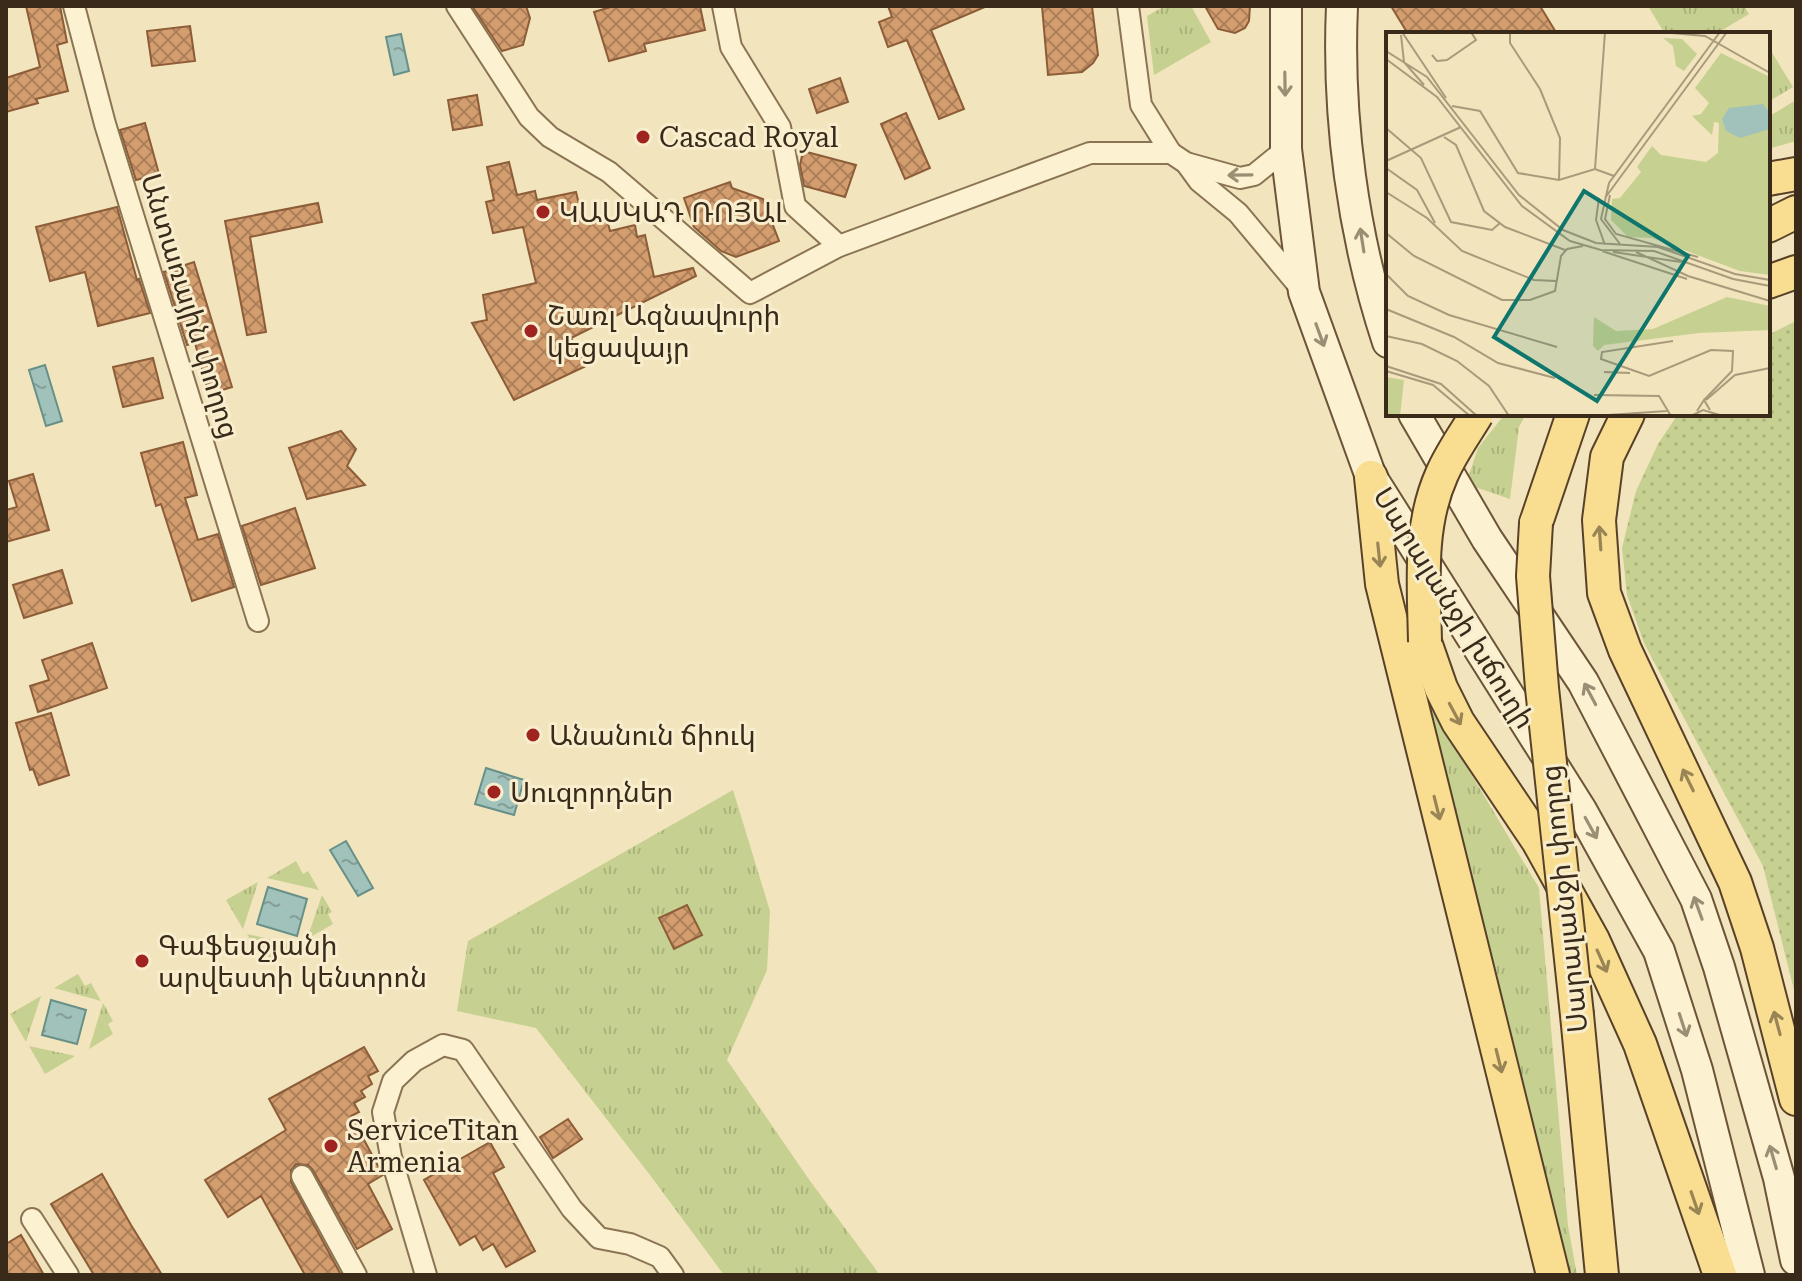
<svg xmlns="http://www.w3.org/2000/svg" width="1802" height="1281" viewBox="0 0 1802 1281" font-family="'Roboto Serif','Noto Sans Armenian',serif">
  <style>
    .grass { fill: url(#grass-tufts) }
    .park { fill: url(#park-dots) }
    .water { fill: url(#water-ripples); stroke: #679188; stroke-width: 2 }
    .building { fill: url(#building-cross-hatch); stroke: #8c5d38; stroke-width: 2 }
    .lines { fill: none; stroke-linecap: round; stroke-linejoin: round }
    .street-casing { stroke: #8b7454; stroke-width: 24 }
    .secondary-casing { stroke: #6c5438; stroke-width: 34 }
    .primary-casing { stroke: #584129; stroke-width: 36 }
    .street { stroke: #fcf1d0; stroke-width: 20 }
    .secondary { stroke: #fcf1d0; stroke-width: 30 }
    .primary { stroke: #f9dd90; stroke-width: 32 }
    .primary-bridge-casing { stroke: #584129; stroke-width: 36; stroke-linecap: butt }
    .primary-bridge { stroke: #f9dd90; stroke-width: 32 }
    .oneway { stroke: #9a8e75 }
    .oneway2 { stroke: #998455 }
    .poi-dot { fill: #9f231f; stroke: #f8eecd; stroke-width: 3 }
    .labels { text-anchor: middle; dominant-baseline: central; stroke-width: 6; stroke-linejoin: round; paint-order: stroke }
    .poi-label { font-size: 28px; fill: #392a1a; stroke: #f8eecd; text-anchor: start }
    .street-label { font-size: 28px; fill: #392a1a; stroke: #f8eecd }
    .inset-road { fill: none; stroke: #a89a7b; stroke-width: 2 }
    .view { fill: #0f766e; fill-opacity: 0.15; stroke: #0f766e; stroke-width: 4 }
    .inset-edge { fill: none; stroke: #392a1a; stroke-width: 4 }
  </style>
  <defs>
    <pattern id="grass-tufts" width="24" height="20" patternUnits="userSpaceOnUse" patternTransform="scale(2)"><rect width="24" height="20" fill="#c6d090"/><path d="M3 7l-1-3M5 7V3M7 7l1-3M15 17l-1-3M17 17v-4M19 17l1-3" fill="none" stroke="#abb37c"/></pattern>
    <pattern id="park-dots" width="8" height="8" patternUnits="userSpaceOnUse" patternTransform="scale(2)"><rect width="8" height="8" fill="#c6d090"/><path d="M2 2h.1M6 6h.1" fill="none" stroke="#abb37c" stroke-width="1.8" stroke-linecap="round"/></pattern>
    <pattern id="water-ripples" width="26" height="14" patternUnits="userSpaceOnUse" patternTransform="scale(2)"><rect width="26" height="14" fill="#a1c2ba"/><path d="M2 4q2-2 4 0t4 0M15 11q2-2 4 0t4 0" fill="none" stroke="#849e96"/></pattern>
    <pattern id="building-cross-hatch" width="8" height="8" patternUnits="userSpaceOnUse" patternTransform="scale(2)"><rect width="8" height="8" fill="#d39d6e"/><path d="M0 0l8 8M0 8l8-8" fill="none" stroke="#ac805a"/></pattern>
  </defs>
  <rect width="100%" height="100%" fill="#f2e4bc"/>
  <g class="grass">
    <path d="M1165,6H1191L1211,42L1154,75L1147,16Z"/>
    <path d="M1648,6H1744L1749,14L1716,34H1665Z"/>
    <path d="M1768,46L1793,87L1768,102Z"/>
    <path d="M1796,100V141L1768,149V117Z"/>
    <path d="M1505,414H1526L1519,427L1510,499L1466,484L1478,448Z"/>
    <path d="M1429,693L1445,730L1539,888L1568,1226L1577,1275H1568L1424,711Z"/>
    <path d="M733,790L770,911L767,970L727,1060L810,1181L880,1275H724L650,1175L536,1028L457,1011L468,941Z"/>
    <path d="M296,861L303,874L308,871L319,890L267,878Z"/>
    <path d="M258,882L243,929L226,900Z"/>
    <path d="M322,895L332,912L328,914L333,924L307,939Z"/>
    <path d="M247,934L295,945L263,963Z"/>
    <path d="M78,974L85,986L91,983L101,1001L54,988Z"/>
    <path d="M41,996L26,1042L10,1014Z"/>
    <path d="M103,1003L113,1021L108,1024L113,1034L89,1049Z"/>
    <path d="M29,1046L75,1056L45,1074Z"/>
  </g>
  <path class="park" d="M1796,321V998L1763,866L1644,643L1627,595L1622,548L1636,491L1658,444L1678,414H1768V335Z"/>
  <g class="water">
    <path d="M401,34L409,71L394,75L386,37Z"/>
    <path d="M45,365L62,421L46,426L29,370Z"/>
    <path d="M486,768L524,780L514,815L475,804Z"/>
    <path d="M346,841L373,888L358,896L330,850Z"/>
    <path d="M268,887L307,899L297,936L257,924Z"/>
    <path d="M51,1000L86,1010L77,1044L42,1035Z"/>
  </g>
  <g class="building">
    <path d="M26,6H60L67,42L57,45L68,91L36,99L38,103L6,112V78L40,67Z"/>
    <path d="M472,6H526L530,18L523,45L502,51Z"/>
    <path d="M614,6H700L705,30L644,44L646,51L609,61L594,12Z"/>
    <path d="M888,6H987L931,30L964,109L939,119L907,40L888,47L879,22L892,17Z"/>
    <path d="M1042,6H1092L1098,55L1093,63L1082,72L1048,75Z"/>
    <path d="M1205,6H1250L1249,21L1245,28L1235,33L1218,29Z"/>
    <path d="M1391,6H1540L1557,34H1408Z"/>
    <path d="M190,26L195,61L152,66L147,31Z"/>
    <path d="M840,78L848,102L817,113L809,89Z"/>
    <path d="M477,95L482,125L453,130L448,100Z"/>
    <path d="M906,113L930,168L905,179L881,124Z"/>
    <path d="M145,123L159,174L136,180L120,130Z"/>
    <path d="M803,151L856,165L845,197L804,186L800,165Z"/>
    <path d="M509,162L517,195L535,191L537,200L576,192L583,221L606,216L610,231L635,225L637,237L645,235L654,277L693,268L696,276L571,338L586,366L514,400L472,323L487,320L483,295L536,283L523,227L493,233L486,202L494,200L487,167Z"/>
    <path d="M730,182L732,188L763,199L779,241L736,257L721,251L694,227L684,198Z"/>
    <path d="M318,203L322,222L250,237L266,332L247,335L225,221Z"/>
    <path d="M117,207L137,280L139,279L150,313L98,326L85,272L50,281L36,227Z"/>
    <path d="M194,262L232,387L209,394L195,343L187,345L164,272Z"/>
    <path d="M153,358L163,398L123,407L113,367Z"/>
    <path d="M341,431L356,449L347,466L365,485L307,499L289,448Z"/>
    <path d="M183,442L197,495L185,498L198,540L218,534L234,587L192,601L161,504L156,506L141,453Z"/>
    <path d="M33,474L49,530L6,542V510L17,507L9,481Z"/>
    <path d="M295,508L315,568L261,585L242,526Z"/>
    <path d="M62,570L72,603L24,618L13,585Z"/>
    <path d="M92,643L107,688L38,712L30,686L49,680L42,660Z"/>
    <path d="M51,713L69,775L39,785L33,769L30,770L16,723Z"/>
    <path d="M687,905L702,935L674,949L659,918Z"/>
    <path d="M364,1047L378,1071L368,1076L372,1084L361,1091L365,1097L354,1103L359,1112L351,1116L383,1175L368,1184L392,1229L357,1249L313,1170L308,1165L296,1164L291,1170V1182L341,1275H305L261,1196L228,1217L205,1180L286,1130L269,1099Z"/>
    <path d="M568,1119L582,1139L553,1158L540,1137Z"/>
    <path d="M490,1142L504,1167L493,1173L535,1251L506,1267L493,1244L483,1250L475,1236L460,1245L424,1180Z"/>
    <path d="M102,1174L131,1225L162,1275H94L51,1204Z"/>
    <path d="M21,1235L44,1275H6V1244Z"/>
  </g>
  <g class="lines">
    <g class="street-casing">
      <g id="street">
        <path d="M74,6L105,124L258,621"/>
        <path d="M457,6L529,117L550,137L609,172L750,293L839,246L1090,153H1171L1186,163L1240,178L1254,175L1286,149"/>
        <path d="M723,6L731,47L780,127L795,206L839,246"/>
        <path d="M1128,6L1141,105L1171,153"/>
        <path d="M1186,163L1199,181L1238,213L1304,292"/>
        <path d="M302,1176L356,1275"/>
        <path d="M32,1219L68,1275"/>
        <path d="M426,1275L391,1157L383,1112L393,1081L414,1061L443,1045L463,1050L572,1209L599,1238L630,1244L660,1257L673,1275"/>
      </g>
    </g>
    <g class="secondary-casing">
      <g id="secondary">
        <path d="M1286,6V149L1304,292L1371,477L1581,810L1659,951L1697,1070L1749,1275"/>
        <path d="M1342,6C1337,118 1353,236 1388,342"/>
        <path d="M1414,414L1487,539L1583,682L1696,899L1719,967L1779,1178L1796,1260"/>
      </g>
    </g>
    <g class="primary-casing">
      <g id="primary">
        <path d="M1768,179L1796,174"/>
        <path d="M1768,226L1796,212"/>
        <path d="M1768,282L1796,272"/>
        <path d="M1628,414L1607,457L1599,520L1604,593L1625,650L1735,882L1757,948L1796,1099"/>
        <path d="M1371,477L1382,584L1553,1275"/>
        <path d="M1536,523L1573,414"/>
        <path d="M1425,642L1441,688L1458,722L1538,841L1593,940L1640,1044L1720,1275"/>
        <path d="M1577,1015L1602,1275"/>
      </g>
    </g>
    <use href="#street" class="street"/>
    <use href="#secondary" class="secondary"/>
    <use href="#primary" class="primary"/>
    <g class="primary-bridge-casing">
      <g id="primary-bridge">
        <path d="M1536,523L1533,576L1542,688L1577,1015"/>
        <path d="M1425,642C1424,585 1418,527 1442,474C1451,453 1465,434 1477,414"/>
      </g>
    </g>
    <use href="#primary-bridge" class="primary-bridge"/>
  </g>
  <defs><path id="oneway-shaft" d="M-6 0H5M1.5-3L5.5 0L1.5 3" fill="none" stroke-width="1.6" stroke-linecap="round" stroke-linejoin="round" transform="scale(2)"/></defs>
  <g class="oneway">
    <use href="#oneway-shaft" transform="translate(1285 84) rotate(89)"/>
    <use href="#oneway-shaft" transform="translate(1240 175) rotate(179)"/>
    <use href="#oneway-shaft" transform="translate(1362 240) rotate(-99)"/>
    <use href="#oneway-shaft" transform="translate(1320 335) rotate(70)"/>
    <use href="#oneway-shaft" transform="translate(1590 694) rotate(-118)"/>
    <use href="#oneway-shaft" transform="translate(1591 828) rotate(61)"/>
    <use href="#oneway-shaft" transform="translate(1698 908) rotate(-110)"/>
    <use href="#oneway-shaft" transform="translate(1683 1025) rotate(72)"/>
    <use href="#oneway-shaft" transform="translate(1773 1157) rotate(-106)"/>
  </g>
  <g class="oneway2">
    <use href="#oneway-shaft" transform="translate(1600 538) rotate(-94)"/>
    <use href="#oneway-shaft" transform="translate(1379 555) rotate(84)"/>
    <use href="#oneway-shaft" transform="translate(1455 714) rotate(62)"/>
    <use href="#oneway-shaft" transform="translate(1688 780) rotate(-116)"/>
    <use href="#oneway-shaft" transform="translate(1437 808) rotate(76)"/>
    <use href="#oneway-shaft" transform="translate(1602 961) rotate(66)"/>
    <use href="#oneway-shaft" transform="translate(1777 1023) rotate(-105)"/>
    <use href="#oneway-shaft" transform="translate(1499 1061) rotate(76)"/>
    <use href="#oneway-shaft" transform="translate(1695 1203) rotate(71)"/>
  </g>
  <g class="poi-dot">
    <circle cx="643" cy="137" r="8"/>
    <circle cx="543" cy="212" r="8"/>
    <circle cx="531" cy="331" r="8"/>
    <circle cx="533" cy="735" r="8"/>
    <circle cx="494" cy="792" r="8"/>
    <circle cx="142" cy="961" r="8"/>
    <circle cx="331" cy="1146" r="8"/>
  </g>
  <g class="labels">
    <g class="poi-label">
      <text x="659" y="137">Cascad Royal</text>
      <text x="559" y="212">ԿԱՍԿԱԴ ՌՈՅԱԼ</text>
      <text x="547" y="315">Շառլ Ազնավուրի<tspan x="547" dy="32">կեցավայր</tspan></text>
      <text x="549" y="735">Անանուն ճիուկ</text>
      <text x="510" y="792">Սուզորդներ</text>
      <text x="158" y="945">Գաֆեսջյանի<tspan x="158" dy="32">արվեստի կենտրոն</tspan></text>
      <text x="347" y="1130">ServiceTitan<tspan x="347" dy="32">Armenia</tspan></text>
    </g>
    <g class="street-label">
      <text transform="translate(190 306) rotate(73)">Անտառային փողոց</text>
      <text transform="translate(1454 608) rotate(58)">Սարալանջի խճուղի</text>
      <text transform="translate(1564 899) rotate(-96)">Սարալանջի փողոց</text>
    </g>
  </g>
  <g transform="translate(1386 32)">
    <rect width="384" height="384" fill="#f2e4bc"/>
    <path d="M341,265L384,274V298L313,301L218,313L212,319L207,314L208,285L230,299L267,297Z" fill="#c6d090"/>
    <path d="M277,6L296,7L311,22L298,39L290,34L287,14Z" fill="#c6d090"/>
    <path d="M335,21L384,45V243L354,239L266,206L242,205L225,188L226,167L234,166L255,140L251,135L266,114L275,123L320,130L332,121L333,91L328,90L326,103L306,84L315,82L323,71L309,56ZM0,345L18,348L14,384H0Z" fill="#c6d090"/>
    <path d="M377,72L384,81V97L354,106L340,99L336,87L343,76Z" fill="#a1c2ba"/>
    <path class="inset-road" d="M16,0L60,66M124,0V11L154,57L174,106L173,148M274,0L319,4L384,41M15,3L18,30L38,53M0,19L41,45L133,163L177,198L210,211L272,215L349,242L384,248M46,23L51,29L61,28L90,8L85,0M0,27L51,65L136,174L184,209L215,218L268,219L347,247L384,254M66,74L94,79L132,141L173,148L209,137L228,144M0,96L35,126L65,190L106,198L114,191M58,105L70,113L98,179L119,195L179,218M0,129L75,95M0,136L31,158L49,191M209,137L219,0M0,160L41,186L76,219L148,248L170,249M224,163L219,187L230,202L312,225M213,166L210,188L219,213M219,166L341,0M0,201L28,224L116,268H144L169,259L175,224L181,217L197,214M234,212L215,187L223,151L334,0M216,219L301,247M227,220L295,230M250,220L302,244L384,269M0,242L22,264L63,283L171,315M0,277L68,305L112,331L169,346M0,304L36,312L71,329L103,354L123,384M287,309L216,320L215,327L263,344L325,318L347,319L346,339L318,368M0,334L55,352L91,384M0,339L47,353L84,384M218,340L244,341M208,363L273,364L285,384M320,368L349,343L384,336M311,379L318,368L324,378M207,384L281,379M305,384L317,378L337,384"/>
    <path class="view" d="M198,159L302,224L211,369L108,305Z"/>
    <rect width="384" height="384" class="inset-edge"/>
  </g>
  <rect width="1802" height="1281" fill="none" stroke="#392a1a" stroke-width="16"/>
</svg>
